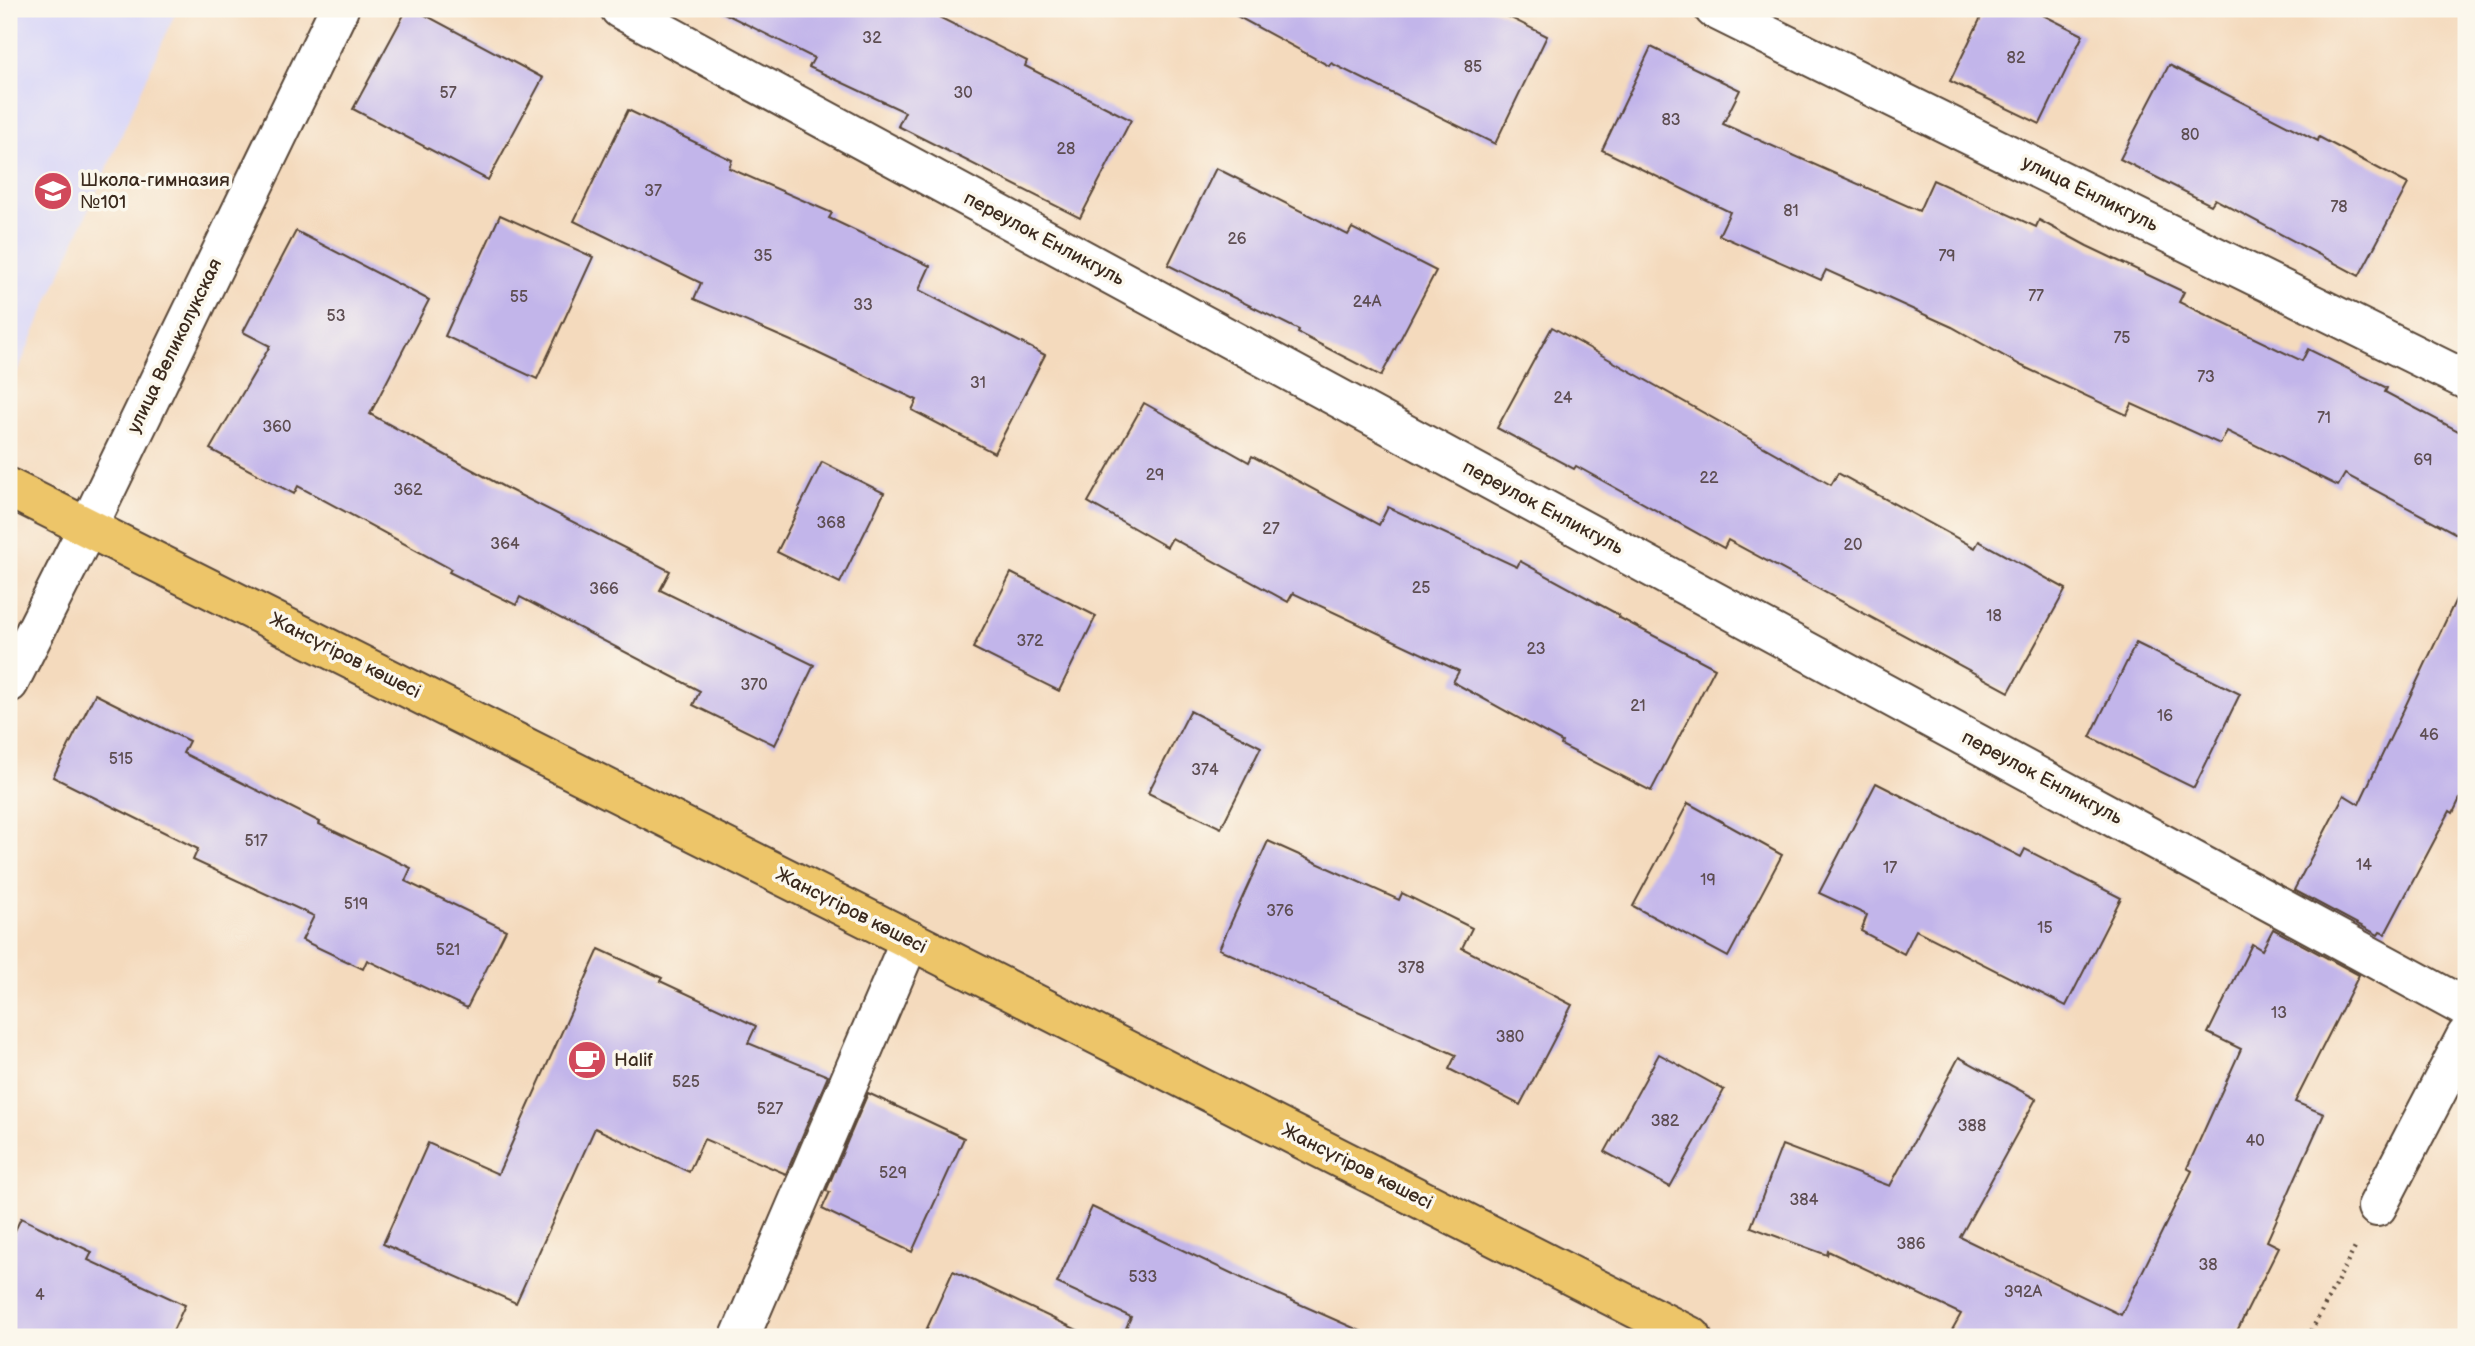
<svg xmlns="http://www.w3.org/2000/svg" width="2475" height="1346" viewBox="0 0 2475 1346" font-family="'Balsamiq Sans',sans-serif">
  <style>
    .built { fill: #d9d7f8 }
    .building { fill: #c2b5ea }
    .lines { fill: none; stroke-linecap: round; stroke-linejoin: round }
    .minor-casing { stroke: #574436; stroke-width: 42 }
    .major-casing { stroke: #574436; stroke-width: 42 }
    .path { stroke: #574436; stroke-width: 4.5; stroke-dasharray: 2 5; stroke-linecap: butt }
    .minor { stroke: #fff; stroke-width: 38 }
    .major { stroke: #edc569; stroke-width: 38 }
    .labels { text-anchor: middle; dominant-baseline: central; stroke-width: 7; stroke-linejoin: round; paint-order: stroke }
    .number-label { font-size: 16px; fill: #5d4d51 }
    .poi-label { font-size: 19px; fill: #3b2a1e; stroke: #fbf7ec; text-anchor: start }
    .street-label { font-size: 19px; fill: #3b2a1e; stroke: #fbf7ec }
  </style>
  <rect width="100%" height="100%" fill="#fbf7ec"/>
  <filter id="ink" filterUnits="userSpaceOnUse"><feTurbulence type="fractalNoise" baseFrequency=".0143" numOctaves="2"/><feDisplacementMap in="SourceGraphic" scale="14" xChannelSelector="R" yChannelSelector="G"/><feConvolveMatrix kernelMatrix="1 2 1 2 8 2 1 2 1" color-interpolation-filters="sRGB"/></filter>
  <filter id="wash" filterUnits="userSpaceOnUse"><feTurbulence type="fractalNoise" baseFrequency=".00686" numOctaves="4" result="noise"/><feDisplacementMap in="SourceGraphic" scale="28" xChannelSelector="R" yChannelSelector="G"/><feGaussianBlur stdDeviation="1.57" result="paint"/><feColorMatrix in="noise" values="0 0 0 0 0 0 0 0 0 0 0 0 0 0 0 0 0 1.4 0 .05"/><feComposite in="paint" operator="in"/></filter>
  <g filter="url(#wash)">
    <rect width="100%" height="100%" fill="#f4dabd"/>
    <path class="built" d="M9,9H177L15,377L9,373Z"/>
    <g id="blocks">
      <g class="building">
        <path d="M407,9H414L543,78L488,180L353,109Z"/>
        <path d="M716,9H923L1027,61L1025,66L1131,120L1080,218L898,126L905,112L809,67L814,58Z"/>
        <path d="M1224,9H1493L1547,36L1495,144L1331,63L1329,66Z"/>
        <path d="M1985,9H2031L2083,35L2040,124L1950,81Z"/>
        <path d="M1651,47L1740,90L1723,124L1919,211L1933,180L2036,227L2039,220L2087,246L2184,292L2179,302L2302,361L2308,349L2387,388L2385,392L2466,435V539L2345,474L2338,486L2227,431L2220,444L2132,404L2127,415L2022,366L1952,327L1826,270L1821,280L1719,235L1730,212L1602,150Z"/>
        <path d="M2169,65L2318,141L2319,137L2408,184L2359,276L2215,199L2211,205L2120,159Z"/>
        <path d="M628,110L732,160L729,168L832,213L829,218L930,266L919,290L1045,355L994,453L912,410L917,400L805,347L694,299L701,283L574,221Z"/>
        <path d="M1216,168L1348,235L1352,228L1436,271L1381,376L1298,333L1299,330L1168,265Z"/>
        <path d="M500,215L593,257L537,379L445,336Z"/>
        <path d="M296,231L429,300L370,414L504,487L670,571L660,590L814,665L775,745L693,705L700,691L520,597L516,605L449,572L451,569L298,486L294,494L210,449L270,346L243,332Z"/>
        <path d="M1552,327L1831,485L1838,473L1975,548L1979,541L2066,589L2009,692L1728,540L1724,548L1576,466L1574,469L1497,428Z"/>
        <path d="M1144,403L1249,462L1252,456L1379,525L1388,507L1517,567L1520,561L1619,615L1618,617L1715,668L1651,791L1561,745L1562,742L1453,682L1459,671L1293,593L1288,602L1172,538L1167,547L1088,502Z"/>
        <path d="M822,462L884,493L840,583L777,552Z"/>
        <path d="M1011,573L1096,616L1059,691L973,648Z"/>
        <path d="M2466,578V786L2453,813L2450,811L2385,934L2380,932L2378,935L2294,890L2344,795L2359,804Z"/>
        <path d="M2136,643L2240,694L2194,788L2090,737Z"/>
        <path d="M95,694L189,741L183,753L320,822L319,824L411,868L405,881L506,930L467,1008L367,960L363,969L302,940L314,916L193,860L198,849L53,777Z"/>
        <path d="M1190,711L1261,747L1221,828L1148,793Z"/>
        <path d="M1876,783L2021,857L2025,849L2121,898L2066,1006L1916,930L1904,954L1861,931L1867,915L1819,893Z"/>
        <path d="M1688,803L1782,855L1728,957L1633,906Z"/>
        <path d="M1268,841L1399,900L1402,893L1472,928L1462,948L1572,1005L1520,1105L1449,1069L1456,1055L1219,949Z"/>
        <path d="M2273,929L2359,975L2295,1102L2324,1114L2267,1241L2279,1247L2234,1337H1948L1961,1314L1828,1251L1827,1255L1751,1227L1782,1145L1890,1186L1959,1057L2036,1099L1960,1237L2121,1315L2192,1171L2187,1168L2241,1049L2208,1033L2252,944L2262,950Z"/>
        <path d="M599,949L662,978L660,981L756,1026L748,1043L828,1076L786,1174L704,1139L689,1172L595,1128L516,1303L383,1244L428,1143L498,1174Z"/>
        <path d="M1659,1054L1724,1090L1670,1187L1605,1152Z"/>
        <path d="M868,1093L964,1138L912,1252L822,1209L830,1192L826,1191Z"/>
        <path d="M1092,1207L1250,1282L1374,1337H1122L1131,1317L1057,1283Z"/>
        <path d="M21,1218L92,1252L88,1260L185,1305L170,1337H9V1243Z"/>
        <path d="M953,1271L1092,1337H923Z"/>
      </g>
    </g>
  </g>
  <g filter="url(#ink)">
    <use href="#blocks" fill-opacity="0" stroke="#574436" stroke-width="2"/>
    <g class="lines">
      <g class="minor-casing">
        <g id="minor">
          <path d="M620,9L2466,1008"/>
          <path d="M1714,9L2466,380"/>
          <path d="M9,683L88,527L339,9"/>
          <path d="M2377,1207L2466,1036"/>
          <path d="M740,1337L910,940"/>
        </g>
      </g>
      <g class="major-casing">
        <path id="major" d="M9,488L910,940L1692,1337"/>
      </g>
      <path class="path" d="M2308,1337L2355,1248"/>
      <use href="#minor" class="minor"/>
      <use href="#major" class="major"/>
    </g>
  </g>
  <defs>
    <g id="school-disc" transform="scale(2.0125)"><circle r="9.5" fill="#d1495b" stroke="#fbf7ec"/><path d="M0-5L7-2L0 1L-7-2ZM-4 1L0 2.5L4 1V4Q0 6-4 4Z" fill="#fff"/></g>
    <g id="cafe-disc" transform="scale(2.0125)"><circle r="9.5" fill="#d1495b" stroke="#fbf7ec"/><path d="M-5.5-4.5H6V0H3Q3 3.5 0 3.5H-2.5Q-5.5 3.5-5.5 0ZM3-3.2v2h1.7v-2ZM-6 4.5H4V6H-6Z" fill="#fff"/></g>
  </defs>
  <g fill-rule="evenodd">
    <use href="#school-disc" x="53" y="191"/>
    <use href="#cafe-disc" x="587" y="1060"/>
  </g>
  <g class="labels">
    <g class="number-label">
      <text x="872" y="38">32</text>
      <text x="2016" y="58">82</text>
      <text x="1473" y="67">85</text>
      <text x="448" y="93">57</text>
      <text x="963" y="93">30</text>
      <text x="1671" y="120">83</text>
      <text x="2190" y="135">80</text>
      <text x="1066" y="149">28</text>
      <text x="653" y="191">37</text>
      <text x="2339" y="207">78</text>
      <text x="1791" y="211">81</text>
      <text x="1237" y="239">26</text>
      <text x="763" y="256">35</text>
      <text x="1947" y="256">79</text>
      <text x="2036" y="296">77</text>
      <text x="519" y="297">55</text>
      <text x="1367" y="302">24А</text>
      <text x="863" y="305">33</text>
      <text x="336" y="316">53</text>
      <text x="2122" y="338">75</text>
      <text x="2206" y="377">73</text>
      <text x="978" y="383">31</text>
      <text x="1563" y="398">24</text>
      <text x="2324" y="418">71</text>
      <text x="277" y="427">360</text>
      <text x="2423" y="460">69</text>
      <text x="1155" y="475">29</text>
      <text x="1709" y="478">22</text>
      <text x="408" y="490">362</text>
      <text x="831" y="523">368</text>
      <text x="1271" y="529">27</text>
      <text x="505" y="544">364</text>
      <text x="1853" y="545">20</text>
      <text x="1421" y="588">25</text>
      <text x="604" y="589">366</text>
      <text x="1994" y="616">18</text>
      <text x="1030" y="641">372</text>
      <text x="1536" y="649">23</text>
      <text x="754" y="685">370</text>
      <text x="1638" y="706">21</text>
      <text x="2165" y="716">16</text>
      <text x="2429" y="735">46</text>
      <text x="121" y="759">515</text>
      <text x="1205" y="770">374</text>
      <text x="256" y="841">517</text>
      <text x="2364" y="865">14</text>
      <text x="1890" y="868">17</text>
      <text x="1708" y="880">19</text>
      <text x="356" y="904">519</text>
      <text x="1280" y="911">376</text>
      <text x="2045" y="928">15</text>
      <text x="448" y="950">521</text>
      <text x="1411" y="968">378</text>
      <text x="2279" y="1013">13</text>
      <text x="1510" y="1037">380</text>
      <text x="686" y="1082">525</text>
      <text x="770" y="1109">527</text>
      <text x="1665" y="1121">382</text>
      <text x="1972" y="1126">388</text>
      <text x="2255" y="1141">40</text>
      <text x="893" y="1173">529</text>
      <text x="1804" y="1200">384</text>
      <text x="1911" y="1244">386</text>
      <text x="2208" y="1265">38</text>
      <text x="1143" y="1277">533</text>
      <text x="2023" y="1292">392А</text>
      <text x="40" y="1295">4</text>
    </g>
    <g class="poi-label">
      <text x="80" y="180">Школа-гимназия<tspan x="80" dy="22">№101</tspan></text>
      <text x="614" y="1060">Halif</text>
    </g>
    <g class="street-label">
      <text transform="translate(2090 194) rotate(26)">улица Енликгуль</text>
      <text transform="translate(1044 239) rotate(28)">переулок Енликгуль</text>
      <text transform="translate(175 346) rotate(-64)">улица Великолукская</text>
      <text transform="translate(1543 508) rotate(28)">переулок Енликгуль</text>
      <text transform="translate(345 656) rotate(27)">Жансүгіров көшесі</text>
      <text transform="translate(2042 778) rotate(28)">переулок Енликгуль</text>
      <text transform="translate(851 911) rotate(27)">Жансүгіров көшесі</text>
      <text transform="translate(1357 1167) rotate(27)">Жансүгіров көшесі</text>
    </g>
  </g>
  <rect width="2475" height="1346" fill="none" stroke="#fbf7ec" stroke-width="35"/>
</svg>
